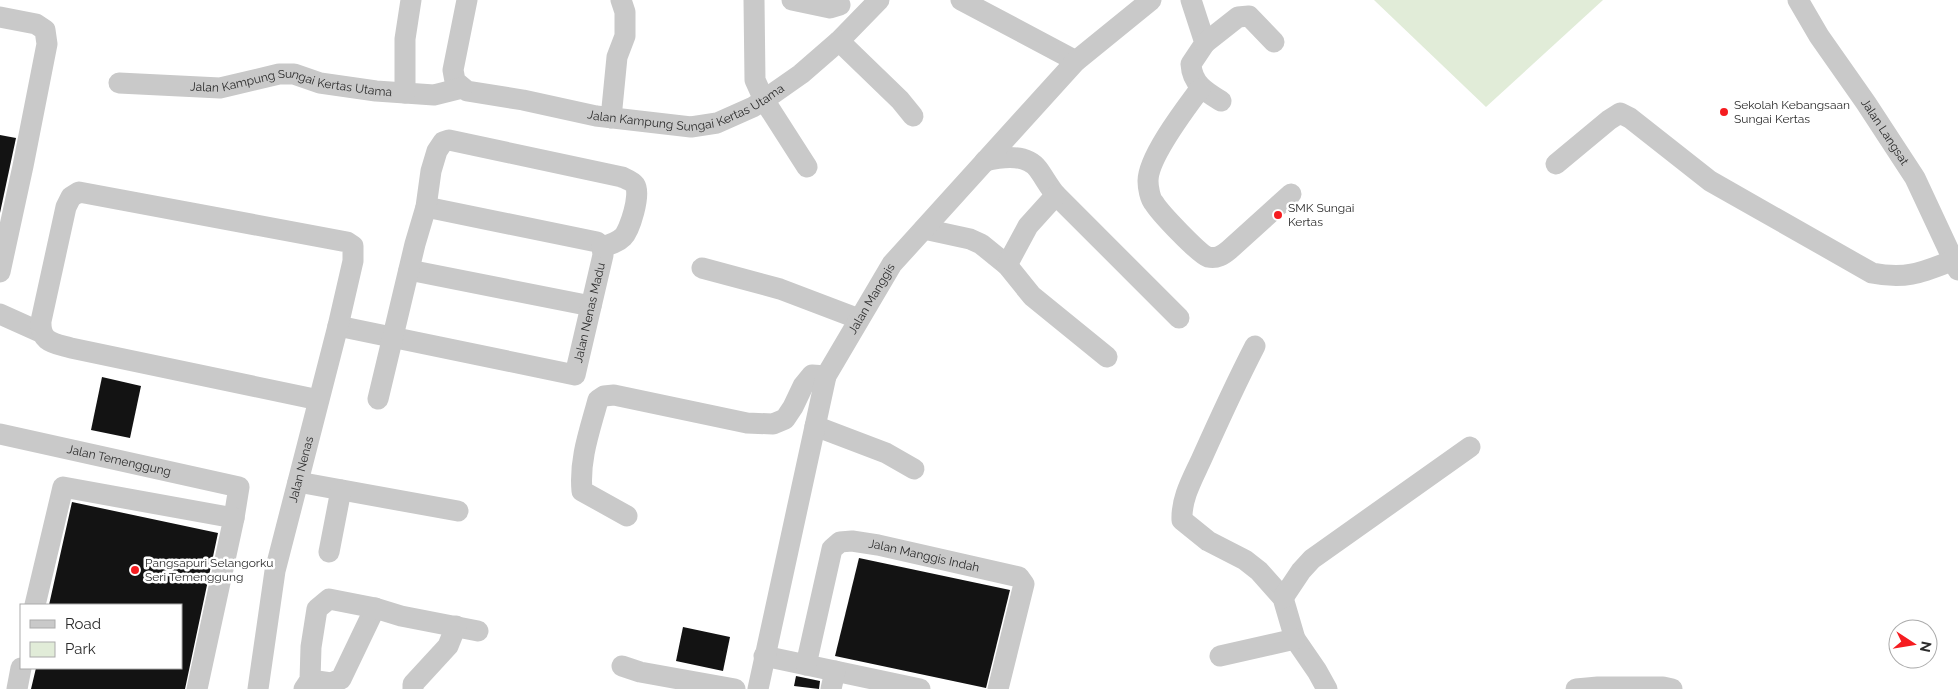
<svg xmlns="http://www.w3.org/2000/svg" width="1958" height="689" viewBox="0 0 1958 689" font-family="Raleway,sans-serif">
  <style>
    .green { fill: #e1ecd8 }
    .building { fill: #131313 }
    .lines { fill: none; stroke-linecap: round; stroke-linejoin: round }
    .minor { stroke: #c9c9c9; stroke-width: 21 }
    .poi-dot { fill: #f51c20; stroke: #fff; stroke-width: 2 }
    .labels { text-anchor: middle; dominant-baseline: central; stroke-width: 5; stroke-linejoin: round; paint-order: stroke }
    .street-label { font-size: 12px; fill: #2c2c2c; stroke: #fff }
    .poi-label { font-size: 12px; fill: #2c2c2c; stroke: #fff; text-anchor: start }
  </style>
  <rect width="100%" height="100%" fill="#fff"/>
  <path class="green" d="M1374,0H1603L1486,107Z"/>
  <g class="building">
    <path d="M0,135L16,138L0,213Z"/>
    <path d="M102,377L141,386L130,438L91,430Z"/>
    <path d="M72,502L218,533L185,689H31L36,668H181V605H49Z"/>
    <path d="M859,558L1010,590L986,688L835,656Z"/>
    <path d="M683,627L730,637L723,671L676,661Z"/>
    <path d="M796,676L820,681L819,689L794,686Z"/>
  </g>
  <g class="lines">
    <g class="minor">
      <path id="s1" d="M467,0L453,70L455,81L467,91L523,100L596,116L691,127L717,123L753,107L764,100L801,74L839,41L879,0"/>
      <path d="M754,0L755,80L764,100L807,167"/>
      <path d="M792,0L830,8L840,5"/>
      <path d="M961,0L1076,61"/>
      <path d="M1191,0L1205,43L1191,64C1192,84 1206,92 1221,101"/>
      <path id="s2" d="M1798,0L1819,36L1866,103L1915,178L1958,270"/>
      <path d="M0,17L36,24L45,30L47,44L23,166L0,272"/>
      <path d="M839,41L900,100L913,116"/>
      <path d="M1205,43L1238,17L1249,16L1274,42"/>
      <path id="s3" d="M119,83L220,88L279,74H294L320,83L376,91L434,95L462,88"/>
      <path d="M1200,89C1186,108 1148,157 1148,181C1148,187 1150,199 1154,203C1160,213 1199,254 1208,257C1217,259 1223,255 1229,250L1291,194"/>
      <path d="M405,93V39L411,0"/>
      <path d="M611,118L617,57L625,36V12L621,0"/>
      <path d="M985,161C1001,157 1026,153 1038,169C1044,177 1049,187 1056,195L1179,318"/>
      <path d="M1556,164L1609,120L1620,113L1630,118L1710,181L1872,273C1907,280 1923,272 1954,260"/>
      <path d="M924,229L970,239L981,244L1007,265L1032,296L1107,357"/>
      <path d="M1007,265L1028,226L1056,195"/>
      <path d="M702,268L780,289L859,319"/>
      <path d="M409,270L591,306"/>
      <path d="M0,314L40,332"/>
      <path id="s4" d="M338,326L575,375L603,255L602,247L597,242L426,207"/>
      <path d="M1255,346C1236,383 1219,420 1202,458C1193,478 1181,498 1182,520L1208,541L1245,560L1259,571L1283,598L1295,639L1317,671L1327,689"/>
      <path d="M378,399L415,244L426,207L431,171L437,151L443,142L449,140L622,177C626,179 632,181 635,185C641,194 630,230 623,237C617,243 609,245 602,247"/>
      <path d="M815,426L886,453L914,469"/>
      <path id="s5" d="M0,434L239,487L234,518"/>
      <path d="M298,482L458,511"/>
      <path d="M627,516L582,491C579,459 590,430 598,400L604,396L614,395L747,423L773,424L785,419L793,407L803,386L812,375L826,376"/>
      <path d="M329,552L341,490"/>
      <path d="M1283,598L1301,571L1312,559L1470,447"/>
      <path d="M35,605L63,487L234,518L197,689"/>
      <path d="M764,656L920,689"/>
      <path d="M1220,656L1295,639"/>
      <path id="s6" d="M806,665L832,549L840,542L852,541L878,545L1019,577L1024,584L998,689"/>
      <path d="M622,666L640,672L735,689"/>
      <path d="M310,680L331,683L341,679L375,608"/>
      <path d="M17,689L21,668"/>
      <path id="s7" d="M258,689L275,571L338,326L353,261V246L347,242L79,192L71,197L66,207L41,321C40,343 54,343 71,348L319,400"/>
      <path d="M304,689L310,680L311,647L317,609L329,599L375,608L401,616L478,631"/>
      <path d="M413,689V684L448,646L456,626"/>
      <path id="s8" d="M758,689L826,376L892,264L1076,61L1151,0"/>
      <path d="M831,689L835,671"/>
      <path d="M1576,689L1598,687H1663L1672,689"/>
    </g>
  </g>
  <g class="poi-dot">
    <circle cx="1724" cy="112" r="5"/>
    <circle cx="1278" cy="215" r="5"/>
    <circle cx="135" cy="570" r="5"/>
  </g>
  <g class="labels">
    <g class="street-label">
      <text stroke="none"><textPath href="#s3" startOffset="174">Jalan Kampung Sungai Kertas Utama</textPath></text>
      <text stroke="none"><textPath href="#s1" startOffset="324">Jalan Kampung Sungai Kertas Utama</textPath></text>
      <text stroke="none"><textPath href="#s2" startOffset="158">Jalan Langsat</textPath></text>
      <text stroke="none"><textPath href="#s8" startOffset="410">Jalan Manggis</textPath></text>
      <text stroke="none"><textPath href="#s4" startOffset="306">Jalan Nenas Madu</textPath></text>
      <text stroke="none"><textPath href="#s5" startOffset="122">Jalan Temenggung</textPath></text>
      <text stroke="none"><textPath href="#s7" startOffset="224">Jalan Nenas</textPath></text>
      <text stroke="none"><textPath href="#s6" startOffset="215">Jalan Manggis Indah</textPath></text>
    </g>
    <g class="poi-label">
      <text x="1734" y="105">Sekolah Kebangsaan<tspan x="1734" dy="14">Sungai Kertas</tspan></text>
      <text x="1288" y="208">SMK Sungai<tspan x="1288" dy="14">Kertas</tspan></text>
      <text x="145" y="563">Pangsapuri Selangorku<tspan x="145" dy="14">Seri Temenggung</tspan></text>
    </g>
  </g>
  <rect x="20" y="604" width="162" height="65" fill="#ffffff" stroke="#ababab"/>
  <rect x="30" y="620" width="25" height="8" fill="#c9c9c9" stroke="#ababab"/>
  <text x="65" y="629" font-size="15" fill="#2c2c2c">Road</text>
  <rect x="30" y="642" width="25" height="15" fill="#e1ecd8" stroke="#ababab"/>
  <text x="65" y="654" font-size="15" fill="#2c2c2c">Park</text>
  <g transform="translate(1913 644) rotate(102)"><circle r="24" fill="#ffffff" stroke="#ababab"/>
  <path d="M0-4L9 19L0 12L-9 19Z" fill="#f51c20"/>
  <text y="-8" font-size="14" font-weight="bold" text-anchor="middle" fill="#2c2c2c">N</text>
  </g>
</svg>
